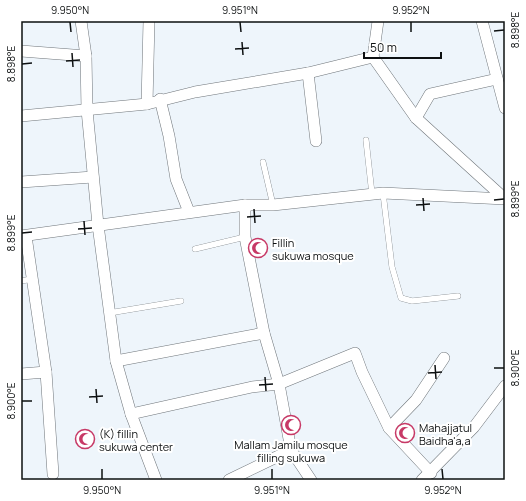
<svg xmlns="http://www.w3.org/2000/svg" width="526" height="501" viewBox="0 0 526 501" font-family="Manrope,sans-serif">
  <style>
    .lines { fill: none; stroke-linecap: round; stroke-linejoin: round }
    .lane-casing { stroke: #6f757a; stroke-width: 6 }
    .street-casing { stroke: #6f757a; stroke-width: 12 }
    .lane { stroke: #fff; stroke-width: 5.5 }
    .street { stroke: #fff; stroke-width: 11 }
    .ticks { fill: none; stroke: #0d1011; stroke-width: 1.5 }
    .labels { text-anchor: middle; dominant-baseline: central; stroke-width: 4; stroke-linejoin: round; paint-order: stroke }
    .poi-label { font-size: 11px; fill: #0d1011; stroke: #fff; text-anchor: start }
    .neatline { fill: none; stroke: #0d1011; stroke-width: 1.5 }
    .ticks-label { font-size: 10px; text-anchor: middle; fill: #0d1011 }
  </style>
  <rect width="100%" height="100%" fill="#eef5fb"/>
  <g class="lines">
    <g class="lane-casing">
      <g id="lane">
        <path d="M366,140L372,194"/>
        <path d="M263,162L273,205"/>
        <path d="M383,193L392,267L401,298L412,301L458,296"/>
        <path d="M195,249L245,237"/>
        <path d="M21,281L32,279"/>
        <path d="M109,313L181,301"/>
      </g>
    </g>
    <g class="street-casing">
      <g id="street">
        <path d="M81,21L86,56L87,110L98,225L116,361L131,414L156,480"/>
        <path d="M378,21L373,57L416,118L505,199"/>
        <path d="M482,21L505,108"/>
        <path d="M21,51L86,56"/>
        <path d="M308,73L316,141"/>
        <path d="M160,99L169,136L176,179L189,212"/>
        <path d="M147,104L149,21"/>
        <path d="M21,116L147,104L195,92L308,73L373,57"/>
        <path d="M416,118L430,94L497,79"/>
        <path d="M21,182L93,177"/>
        <path d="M245,205V237L264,333L279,384L291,450L311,480"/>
        <path d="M21,236L245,205H273L383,193L505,199"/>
        <path d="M26,236L46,372L53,474"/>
        <path d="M116,361L264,333"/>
        <path d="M21,374L46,372"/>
        <path d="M131,414L252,387L279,384L355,353L362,372L389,428L431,473"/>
        <path d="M389,428L416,400L444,358"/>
        <path d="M229,480L291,450"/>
        <path d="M422,480L474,427L505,386"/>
      </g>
    </g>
    <use href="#lane" class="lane"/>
    <use href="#street" class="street"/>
  </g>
  <path class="ticks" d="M70,22L71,32M240,22L241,32M411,22V32M494,31L504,30M242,42L243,55M235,49L249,48M72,53L73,67M66,61L80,60M22,64L32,63M423,198L424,211M494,200L504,199M416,205L430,204M254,209L255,223M247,217L261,216M84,221L85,235M78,229L92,228M22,233L32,232M435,365L436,379M494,368H504M428,373L442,372M265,377L266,391M259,385L273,384M96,389L97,403M89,397L103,396M22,401H32M102,469V479M272,469V479M442,469L443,479"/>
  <defs>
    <g id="mosque-ring" transform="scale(1)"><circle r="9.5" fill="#fff" stroke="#c73966" stroke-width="1.5"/><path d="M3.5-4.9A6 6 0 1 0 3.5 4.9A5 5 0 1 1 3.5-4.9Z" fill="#c73966"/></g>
  </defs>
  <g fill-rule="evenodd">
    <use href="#mosque-ring" x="258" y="248"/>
    <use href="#mosque-ring" x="291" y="425"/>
    <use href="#mosque-ring" x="405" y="433"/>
    <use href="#mosque-ring" x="85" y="439"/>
  </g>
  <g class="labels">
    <g class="poi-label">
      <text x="272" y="242">Fillin<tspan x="272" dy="13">sukuwa mosque</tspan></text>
      <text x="419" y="427">Mahajjatul<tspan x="419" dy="13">Baidha'a,a</tspan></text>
      <text x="99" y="433">(K) fillin<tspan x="99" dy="13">sukuwa center</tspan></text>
      <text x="291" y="444" text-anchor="middle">Mallam Jamilu mosque<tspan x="291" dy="13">filling sukuwa</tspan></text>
    </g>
  </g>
  <rect width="526" height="501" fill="none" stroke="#ffffff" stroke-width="44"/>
  <path d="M364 52v6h77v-6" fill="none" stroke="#0d1011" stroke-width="2"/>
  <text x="370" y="52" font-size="12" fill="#0d1011" stroke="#ffffff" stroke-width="3" paint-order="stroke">50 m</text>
  <rect x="22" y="22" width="482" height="457" class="neatline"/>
  <g class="ticks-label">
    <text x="70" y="14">9.950°N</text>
    <text x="240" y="14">9.951°N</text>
    <text x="411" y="14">9.952°N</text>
    <text transform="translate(515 30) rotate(-90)" y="4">8.898°E</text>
    <text transform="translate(11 64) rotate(-90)" y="4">8.898°E</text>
    <text transform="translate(515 199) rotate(-90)" y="4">8.899°E</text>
    <text transform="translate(11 233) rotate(-90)" y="4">8.899°E</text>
    <text transform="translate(515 368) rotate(-90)" y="4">8.900°E</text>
    <text transform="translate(11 401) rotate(-90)" y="4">8.900°E</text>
    <text x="102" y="494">9.950°N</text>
    <text x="272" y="494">9.951°N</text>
    <text x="443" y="494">9.952°N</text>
  </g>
</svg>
